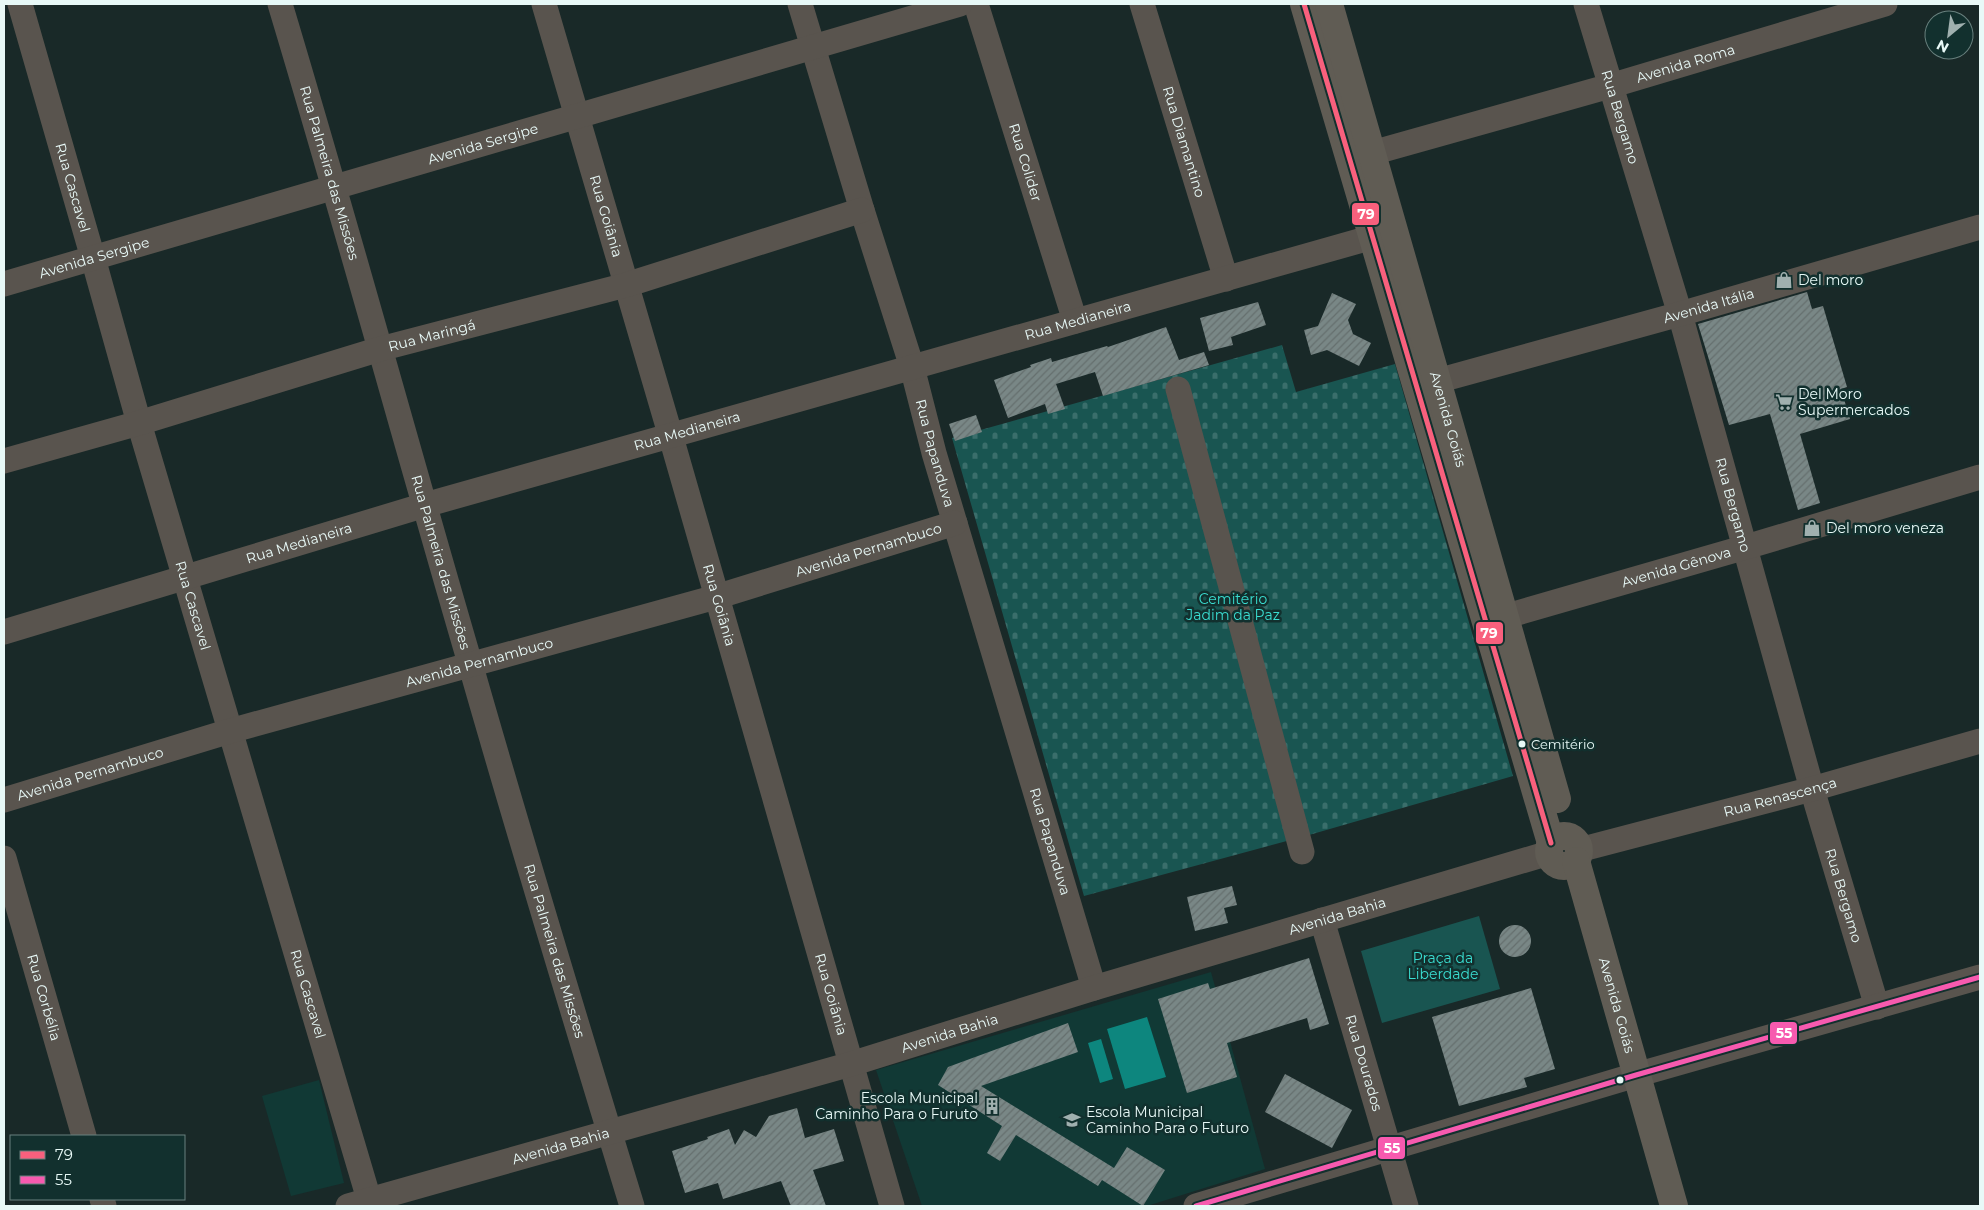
<svg xmlns="http://www.w3.org/2000/svg" width="1984" height="1210" viewBox="0 0 1984 1210" font-family="Montserrat,sans-serif">
  <style>
    .built { fill: #113935 }
    .cemetery { fill: url(#cemetery-stones) }
    .park { fill: #195551 }
    .water { fill: #0d867e }
    .building { fill: url(#building-hatch) }
    .lines { fill: none; stroke-linecap: round; stroke-linejoin: round }
    .minor { stroke: #59544e; stroke-width: 25 }
    .major { stroke: #605c54; stroke-width: 28 }
    .bus-1-casing { stroke: #12302e; stroke-width: 9 }
    .bus-2-casing { stroke: #12302e; stroke-width: 9 }
    .bus-1 { stroke: #f8607d; stroke-width: 5 }
    .bus-2 { stroke: #f75aaf; stroke-width: 5 }
    .bus-dot { fill: #e8f9f7; stroke: #12302e; stroke-width: 2 }
    .labels { text-anchor: middle; dominant-baseline: central; stroke-width: 5; stroke-linejoin: round; paint-order: stroke }
    .bus-label { font-size: 13px; fill: #e8f9f7; stroke: #12302e; text-anchor: start }
    .street-label { font-size: 14px; fill: #e8f9f7; stroke: #12302e }
    .poi-label { font-size: 14px; fill: #e8f9f7; stroke: #12302e; text-anchor: start }
    .park-label { font-size: 14px; fill: #3addd1; stroke: #12302e }
    .line-badge { stroke: #12302e; stroke-width: 2 }
    .badge-label { font-size: 14px; text-anchor: middle; font-weight: bold; fill: #fff }
  </style>
  <defs>
    <pattern id="cemetery-stones" width="16" height="16" patternUnits="userSpaceOnUse" patternTransform="scale(1.25)"><rect width="16" height="16" fill="#195551"/><path d="M2 7V4a2 2 0 0 1 4 0v3zM10 15v-3a2 2 0 0 1 4 0v3z" fill="#3a6e6b"/></pattern>
    <pattern id="building-hatch" width="6" height="6" patternUnits="userSpaceOnUse" patternTransform="scale(1.25)"><rect width="6" height="6" fill="#798786"/><path d="M-1 1l2-2M0 6l6-6M5 7l2-2" fill="none" stroke="#656f6e"/></pattern>
  </defs>
  <rect width="100%" height="100%" fill="#192928"/>
  <g class="built">
    <path d="M1211,972L1265,1169L1147,1206H922L876,1070Z"/>
    <path d="M319,1080L344,1183L291,1196L262,1096Z"/>
  </g>
  <path class="cemetery" d="M1282,345L1296,392L1395,364L1513,776L1309,835L1084,896L952,438Z"/>
  <path class="park" d="M1479,916L1500,989L1382,1023L1361,951Z"/>
  <g class="water">
    <path d="M1147,1017L1166,1077L1125,1089L1107,1029Z"/>
    <path d="M1101,1039L1113,1079L1100,1083L1088,1043Z"/>
  </g>
  <g class="building">
    <path d="M1807,292L1812,309L1823,306L1847,387L1841,389L1850,419L1800,434L1820,503L1798,510L1770,414L1729,425L1698,324Z"/>
    <path d="M1332,293L1356,304L1348,320L1353,334L1371,343L1359,366L1327,350L1311,355L1304,330L1318,326Z"/>
    <path d="M1258,302L1266,325L1231,337L1233,345L1209,351L1200,318Z"/>
    <path d="M1166,327L1179,360L1204,352L1209,365L1103,396L1095,372L1056,384L1065,409L1048,414L1045,404L1008,418L994,380L1031,367L1030,365L1051,358L1052,362L1107,346L1108,347Z"/>
    <path d="M976,415L982,432L955,441L949,424Z"/>
    <path d="M1232,886L1237,905L1224,908L1228,923L1195,931L1187,897Z"/>
    <circle cx="1515" cy="941" r="16"/>
    <path d="M1309,958L1329,1024L1310,1030L1307,1018L1227,1043L1237,1077L1187,1093L1158,999L1208,983L1210,989Z"/>
    <path d="M1531,988L1555,1069L1524,1078L1527,1087L1459,1106L1432,1017Z"/>
    <path d="M1068,1023L1078,1052L981,1086L1114,1168L1127,1147L1165,1170L1143,1206L1102,1180L1098,1186L1016,1135L1000,1161L987,1153L1002,1126L938,1085L948,1067Z"/>
    <path d="M1285,1074L1352,1110L1332,1148L1265,1112Z"/>
    <path d="M797,1108L805,1138L834,1129L844,1161L813,1170L826,1206H791L781,1181L723,1199L718,1183L685,1193L672,1151L708,1139L707,1137L729,1129L735,1145L744,1130L756,1137L769,1116Z"/>
  </g>
  <g class="lines">
    <g class="minor">
      <path id="s1" d="M20,4L93,258L139,423L371,1206"/>
      <path id="s2" d="M280,4C346,223 406,444 470,663C522,845 577,1026 632,1206"/>
      <path id="s3" d="M544,4L671,437L892,1206"/>
      <path id="s4" d="M800,4L862,210L912,367L934,453L1094,988"/>
      <path id="s5" d="M976,4L1075,321"/>
      <path id="s6" d="M1142,4L1226,279"/>
      <path id="s7" d="M1586,4L1680,314L1812,789L1877,1007"/>
      <path id="s8" d="M1372,153L1610,86L1885,4"/>
      <path id="s9" d="M4,284L960,4"/>
      <path id="s10" d="M1437,381L1680,314L1980,227"/>
      <path d="M1178,389L1302,852"/>
      <path id="s11" d="M4,461L139,423L380,349L626,285L862,210"/>
      <path id="s12" d="M1486,622L1746,547L1980,477"/>
      <path id="s13" d="M4,632L425,505L1373,237"/>
      <path id="s14" d="M4,800L230,731L716,597L955,523"/>
      <path id="s15" d="M1579,850L1812,789L1980,741"/>
      <path id="s16" d="M4,858L84,1136"/>
      <path id="s17" d="M1322,920L1406,1206"/>
      <path d="M102,1199L104,1206"/>
      <path id="s18" d="M348,1206L851,1064L1094,988L1549,853"/>
      <path d="M1196,1206L1636,1075L1980,977"/>
    </g>
    <g class="major">
      <path d="M1304,4L1551,843"/>
      <path id="s19" d="M1329,4L1557,799"/>
      <circle cx="1564" cy="851" r="15"/>
      <path id="s20" d="M1576,861L1674,1206"/>
    </g>
    <g class="bus-1-casing">
      <path id="bus-1" d="M1304,4L1551,843"/>
    </g>
    <g class="bus-2-casing">
      <path id="bus-2" d="M1196,1206L1636,1075L1980,977"/>
    </g>
    <use href="#bus-1" class="bus-1"/>
    <use href="#bus-2" class="bus-2"/>
  </g>
  <defs>
    <g id="shop-bare" transform="scale(1.35)"><path d="M-5-2.5h2.3a2.7 3.5 0 0 1 5.4 0H5L5.5 6h-11ZM-1.5-2.5h3a1.5 2.3 0 0 0-3 0Z" fill="#a0b0af" stroke="#12302e" stroke-width="2.5" paint-order="stroke"/></g>
    <g id="supermarket-bare" transform="scale(1.35)"><path d="M-6-5.5h2.5l.6 2H6L4.5 2H-2.5L-4.4-4H-6ZM-1.5 3.2a1.3 1.3 0 1 0 .1 0ZM3 3.2a1.3 1.3 0 1 0 .1 0Z" fill="#a0b0af" stroke="#12302e" stroke-width="2.5" paint-order="stroke"/></g>
    <g id="building-bare" transform="scale(1.35)"><path d="M-4-6H4V6H1V3H-1V6H-4ZM-2.5-4.3h1.7v1.8h-1.7ZM.8-4.3h1.7v1.8H.8ZM-2.5-1h1.7V.8h-1.7ZM.8-1h1.7V.8H.8Z" fill="#a0b0af" stroke="#12302e" stroke-width="2.5" paint-order="stroke"/></g>
    <g id="school-bare" transform="scale(1.35)"><path d="M0-5L7-2L0 1L-7-2ZM-4 1L0 2.5L4 1V4Q0 6-4 4Z" fill="#a0b0af" stroke="#12302e" stroke-width="2.5" paint-order="stroke"/></g>
  </defs>
  <g fill-rule="evenodd">
    <use href="#shop-bare" x="1784" y="280"/>
    <use href="#supermarket-bare" x="1784" y="402"/>
    <use href="#shop-bare" x="1812" y="528"/>
    <use href="#building-bare" x="992" y="1106"/>
    <use href="#school-bare" x="1072" y="1120"/>
  </g>
  <g class="bus-dot">
    <circle cx="1522" cy="744" r="4.5"/>
    <circle cx="1620" cy="1080" r="4.5"/>
  </g>
  <g class="labels">
    <g class="bus-label">
      <text x="1531" y="744">Cemitério</text>
    </g>
    <g class="street-label">
      <text stroke="none"><textPath href="#s8" startOffset="326">Avenida Roma</textPath></text>
      <text stroke="none"><textPath href="#s7" startOffset="118">Rua Bergamo</textPath></text>
      <text stroke="none"><textPath href="#s6" startOffset="144">Rua Diamantino</textPath></text>
      <text stroke="none"><textPath href="#s9" startOffset="499">Avenida Sergipe</textPath></text>
      <text stroke="none"><textPath href="#s5" startOffset="166">Rua Colider</textPath></text>
      <text stroke="none"><textPath href="#s2" startOffset="176">Rua Palmeira das Missões</textPath></text>
      <text stroke="none"><textPath href="#s1" startOffset="191">Rua Cascavel</textPath></text>
      <text stroke="none"><textPath href="#s3" startOffset="221">Rua Goiânia</textPath></text>
      <text stroke="none"><textPath href="#s9" startOffset="94">Avenida Sergipe</textPath></text>
      <text stroke="none"><textPath href="#s10" startOffset="282">Avenida Itália</textPath></text>
      <text stroke="none"><textPath href="#s13" startOffset="1118">Rua Medianeira</textPath></text>
      <text stroke="none"><textPath href="#s11" startOffset="446">Rua Maringá</textPath></text>
      <text stroke="none"><textPath href="#s19" startOffset="432">Avenida Goiás</textPath></text>
      <text stroke="none"><textPath href="#s13" startOffset="712">Rua Medianeira</textPath></text>
      <text stroke="none"><textPath href="#s4" startOffset="469">Rua Papanduva</textPath></text>
      <text stroke="none"><textPath href="#s7" startOffset="522">Rua Bergamo</textPath></text>
      <text stroke="none"><textPath href="#s13" startOffset="308">Rua Medianeira</textPath></text>
      <text stroke="none"><textPath href="#s14" startOffset="900">Avenida Pernambuco</textPath></text>
      <text stroke="none"><textPath href="#s2" startOffset="581">Rua Palmeira das Missões</textPath></text>
      <text stroke="none"><textPath href="#s12" startOffset="198">Avenida Gênova</textPath></text>
      <text stroke="none"><textPath href="#s3" startOffset="626">Rua Goiânia</textPath></text>
      <text stroke="none"><textPath href="#s1" startOffset="626">Rua Cascavel</textPath></text>
      <text stroke="none"><textPath href="#s14" startOffset="495">Avenida Pernambuco</textPath></text>
      <text stroke="none"><textPath href="#s14" startOffset="90">Avenida Pernambuco</textPath></text>
      <text stroke="none"><textPath href="#s15" startOffset="208">Rua Renascença</textPath></text>
      <text stroke="none"><textPath href="#s4" startOffset="874">Rua Papanduva</textPath></text>
      <text stroke="none"><textPath href="#s7" startOffset="928">Rua Bergamo</textPath></text>
      <text stroke="none"><textPath href="#s18" startOffset="1031">Avenida Bahia</textPath></text>
      <text stroke="none"><textPath href="#s2" startOffset="986">Rua Palmeira das Missões</textPath></text>
      <text stroke="none"><textPath href="#s1" startOffset="1031">Rua Cascavel</textPath></text>
      <text stroke="none"><textPath href="#s3" startOffset="1031">Rua Goiânia</textPath></text>
      <text stroke="none"><textPath href="#s16" startOffset="145">Rua Corbélia</textPath></text>
      <text stroke="none"><textPath href="#s20" startOffset="150">Avenida Goiás</textPath></text>
      <text stroke="none"><textPath href="#s18" startOffset="626">Avenida Bahia</textPath></text>
      <text stroke="none"><textPath href="#s17" startOffset="149">Rua Dourados</textPath></text>
      <text stroke="none"><textPath href="#s18" startOffset="221">Avenida Bahia</textPath></text>
    </g>
    <g class="poi-label">
      <text x="1798" y="280">Del moro</text>
      <text x="1798" y="394">Del Moro<tspan x="1798" dy="16">Supermercados</tspan></text>
      <text x="1826" y="528">Del moro veneza</text>
      <text x="978" y="1098" text-anchor="end">Escola Municipal<tspan x="978" dy="16">Caminho Para o Furuto</tspan></text>
      <text x="1086" y="1112">Escola Municipal<tspan x="1086" dy="16">Caminho Para o Futuro</tspan></text>
    </g>
    <g class="park-label">
      <text x="1233" y="599">Cemitério<tspan x="1233" dy="16">Jadim da Paz</tspan></text>
      <text x="1443" y="958">Praça da<tspan x="1443" dy="16">Liberdade</tspan></text>
    </g>
  </g>
  <g class="line-badge">
    <rect x="1351" y="202" width="29" height="24" rx="5" fill="#f8607d"/>
    <rect x="1475" y="621" width="29" height="24" rx="5" fill="#f8607d"/>
    <rect x="1769" y="1021" width="29" height="24" rx="5" fill="#f75aaf"/>
    <rect x="1377" y="1136" width="29" height="24" rx="5" fill="#f75aaf"/>
  </g>
  <g class="badge-label">
    <text x="1366" y="219">79</text>
    <text x="1489" y="638">79</text>
    <text x="1784" y="1038">55</text>
    <text x="1392" y="1153">55</text>
  </g>
  <rect width="1984" height="1210" fill="none" stroke="#e8f9f7" stroke-width="10"/>
  <rect x="10" y="1135" width="175" height="65" fill="#12302e" stroke="#68807e"/>
  <rect x="20" y="1151" width="25" height="8" fill="#f8607d" stroke="#68807e"/>
  <text x="55" y="1160" font-size="15" fill="#e8f9f7">79</text>
  <rect x="20" y="1176" width="25" height="8" fill="#f75aaf" stroke="#68807e"/>
  <text x="55" y="1185" font-size="15" fill="#e8f9f7">55</text>
  <g transform="translate(1949 35) rotate(209)"><circle r="24" fill="#12302e" stroke="#68807e"/>
  <path d="M0-4L9 19L0 12L-9 19Z" fill="#a0b0af"/>
  <text y="-8" font-size="14" font-weight="bold" text-anchor="middle" fill="#e8f9f7">N</text>
  </g>
</svg>
